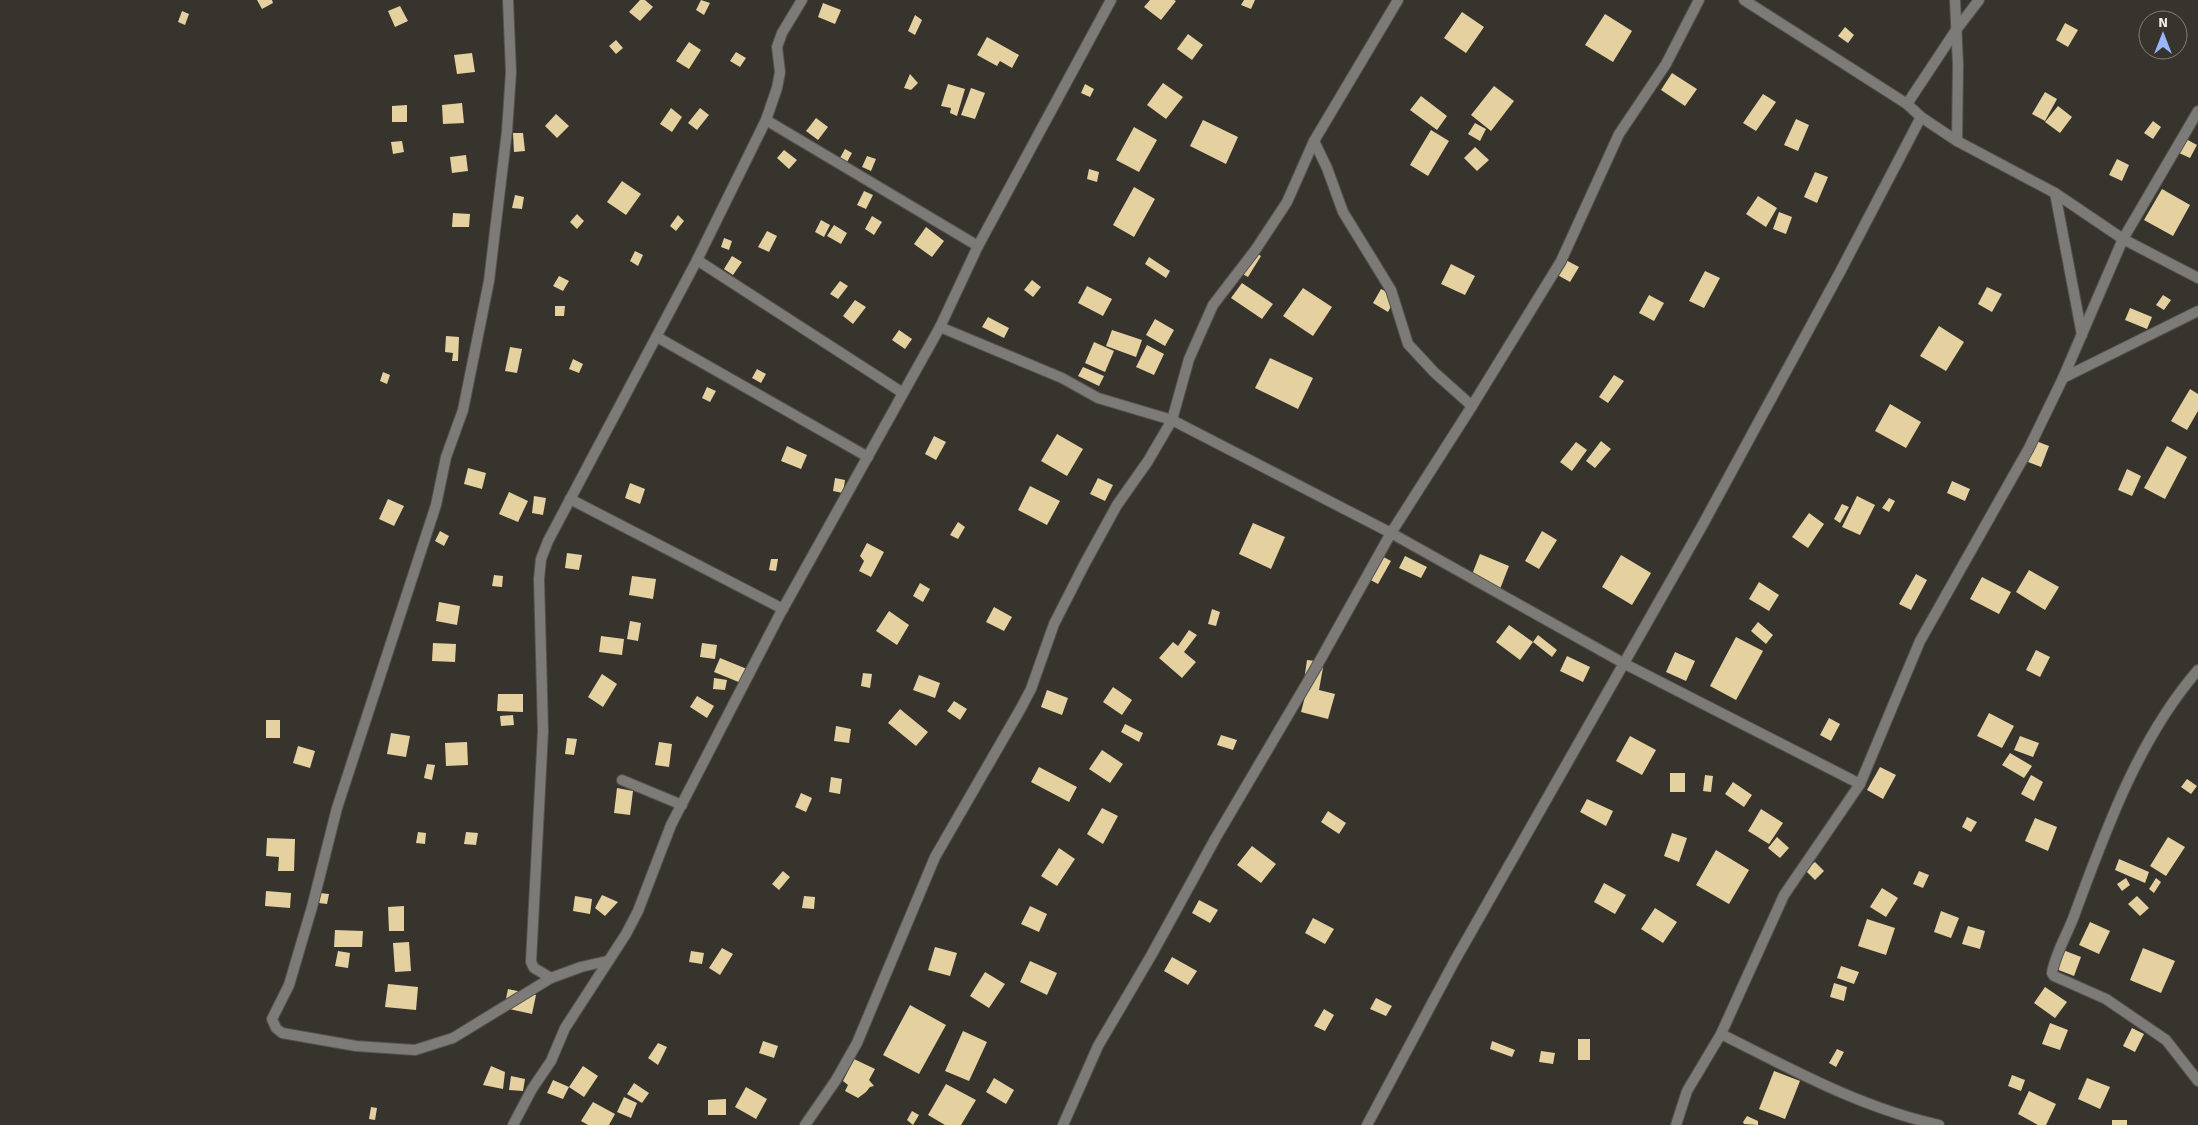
<svg xmlns="http://www.w3.org/2000/svg" width="2198" height="1125" viewBox="0 0 2198 1125" font-family="Signika,sans-serif">
  <style>
    .building { fill: #e5d1a0 }
    .lines { fill: none; stroke-linecap: round; stroke-linejoin: round }
    .street-casing { stroke: #55524b; stroke-width: 12 }
    .street { stroke: #7d7b78; stroke-width: 10 }
  </style>
  <rect width="100%" height="100%" fill="#37342d"/>
  <g class="building">
    <path d="M257,0H272L273,3L262,9Z"/>
    <path d="M640,0H645L653,7L640,21L629,12Z"/>
    <path d="M701,0L710,3L704,15L696,10Z"/>
    <path d="M1150,0H1174L1176,1L1161,20L1144,7Z"/>
    <path d="M1244,0H1255L1251,9L1241,5Z"/>
    <path d="M823,3L841,10L835,24L818,17Z"/>
    <path d="M400,6L408,21L395,27L388,11Z"/>
    <path d="M182,11L189,14L185,25L178,22Z"/>
    <path d="M1462,12L1484,27L1466,53L1444,38Z"/>
    <path d="M1605,14L1632,31L1613,62L1585,45Z"/>
    <path d="M915,15L922,20L915,35L908,31Z"/>
    <path d="M2065,23L2078,30L2068,47L2056,40Z"/>
    <path d="M1845,27L1854,35L1848,43L1838,36Z"/>
    <path d="M1188,34L1203,45L1192,60L1177,49Z"/>
    <path d="M987,37L1019,55L1012,68L1000,61L997,66L977,55Z"/>
    <path d="M616,40L623,48L616,54L609,46Z"/>
    <path d="M689,42L701,50L689,69L676,61Z"/>
    <path d="M736,52L746,58L740,67L730,61Z"/>
    <path d="M472,53L475,72L457,74L454,55Z"/>
    <path d="M1672,73L1697,89L1685,106L1661,90Z"/>
    <path d="M910,74L918,83L911,90L904,88Z"/>
    <path d="M1163,83L1183,97L1166,119L1147,105Z"/>
    <path d="M948,84L965,89L957,116L950,113L951,108L941,106Z"/>
    <path d="M1085,84L1094,89L1090,97L1081,93Z"/>
    <path d="M1494,86L1514,101L1491,131L1471,115Z"/>
    <path d="M971,88L985,93L975,119L961,115Z"/>
    <path d="M2045,92L2057,99L2045,121L2032,114Z"/>
    <path d="M1763,94L1776,102L1756,131L1743,123Z"/>
    <path d="M1421,96L1447,116L1437,130L1410,110Z"/>
    <path d="M462,103L464,123L443,124L442,105Z"/>
    <path d="M407,105V122H392V106Z"/>
    <path d="M2058,106L2072,117L2060,133L2045,122Z"/>
    <path d="M671,108L682,117L672,132L660,124Z"/>
    <path d="M700,108L709,115L697,130L688,123Z"/>
    <path d="M556,114L569,126L557,138L545,126Z"/>
    <path d="M816,118L828,127L818,140L806,131Z"/>
    <path d="M1796,119L1809,125L1798,151L1784,145Z"/>
    <path d="M1203,120L1238,137L1226,164L1190,146Z"/>
    <path d="M2153,121L2161,127L2153,139L2144,133Z"/>
    <path d="M1475,123L1486,129L1480,141L1468,134Z"/>
    <path d="M1134,127L1157,140L1139,172L1116,160Z"/>
    <path d="M1431,130L1449,141L1428,176L1410,165Z"/>
    <path d="M513,133H523L525,151L514,152Z"/>
    <path d="M2186,139L2197,145L2190,158L2179,153Z"/>
    <path d="M402,141L404,152L393,154L391,142Z"/>
    <path d="M1475,147L1489,160L1477,171L1464,158Z"/>
    <path d="M845,149L852,153L847,162L840,158Z"/>
    <path d="M784,150L797,160L789,169L777,158Z"/>
    <path d="M466,155L468,171L452,173L450,157Z"/>
    <path d="M867,156L876,159L871,171L862,167Z"/>
    <path d="M2117,159L2129,165L2122,181L2109,175Z"/>
    <path d="M1089,169L1099,172L1097,182L1087,179Z"/>
    <path d="M1815,172L1828,177L1817,203L1804,197Z"/>
    <path d="M622,181L641,194L626,215L607,202Z"/>
    <path d="M1134,187L1155,199L1134,237L1113,225Z"/>
    <path d="M2162,189L2190,205L2173,236L2144,220Z"/>
    <path d="M864,191L873,195L866,209L857,205Z"/>
    <path d="M515,195L524,197L522,209L512,208Z"/>
    <path d="M1758,196L1777,208L1766,227L1746,214Z"/>
    <path d="M1779,212L1792,217L1786,234L1773,229Z"/>
    <path d="M453,213L470,214L469,227H452Z"/>
    <path d="M577,214L584,221L577,229L570,222Z"/>
    <path d="M678,215L684,221L676,231L670,226Z"/>
    <path d="M872,216L882,222L874,235L865,229Z"/>
    <path d="M821,220L830,225L824,237L815,232Z"/>
    <path d="M834,225L847,233L841,244L827,236Z"/>
    <path d="M926,227L944,241L932,257L914,244Z"/>
    <path d="M767,231L777,236L769,252L758,247Z"/>
    <path d="M724,238L732,241L729,250L721,247Z"/>
    <path d="M1252,250L1261,256L1248,277L1239,272Z"/>
    <path d="M635,251L643,255L638,266L630,261Z"/>
    <path d="M732,256L742,262L733,275L724,269Z"/>
    <path d="M1149,257L1170,271L1166,278L1145,264Z"/>
    <path d="M1562,258L1579,267L1570,282L1554,273Z"/>
    <path d="M1451,264L1475,276L1465,295L1441,284Z"/>
    <path d="M1705,271L1720,278L1704,308L1689,301Z"/>
    <path d="M559,276L569,281L563,291L553,286Z"/>
    <path d="M1032,280L1041,287L1033,297L1024,290Z"/>
    <path d="M840,281L848,286L838,299L830,294Z"/>
    <path d="M1242,283L1273,304L1262,319L1231,298Z"/>
    <path d="M1087,286L1112,299L1103,316L1078,303Z"/>
    <path d="M1987,287L2002,294L1992,312L1978,304Z"/>
    <path d="M1303,288L1332,307L1313,336L1283,316Z"/>
    <path d="M1381,289L1396,297L1388,312L1373,303Z"/>
    <path d="M1649,295L1664,303L1654,321L1639,313Z"/>
    <path d="M2163,295L2171,300L2164,310L2156,305Z"/>
    <path d="M855,300L866,307L853,324L843,316Z"/>
    <path d="M555,306H565L564,316H555Z"/>
    <path d="M2130,308L2152,317L2147,329L2125,320Z"/>
    <path d="M988,317L1009,328L1004,338L982,327Z"/>
    <path d="M1155,319L1174,330L1165,346L1146,335Z"/>
    <path d="M1939,326L1964,342L1946,371L1920,356Z"/>
    <path d="M899,330L912,339L905,349L892,340Z"/>
    <path d="M1112,330L1142,340L1136,357L1106,346Z"/>
    <path d="M446,336L459,337L458,361H452L453,353L445,352Z"/>
    <path d="M1094,342L1114,351L1105,372L1085,363Z"/>
    <path d="M1147,345L1164,354L1154,375L1136,367Z"/>
    <path d="M510,347L522,349L517,373L505,371Z"/>
    <path d="M1270,358L1313,378L1298,409L1255,388Z"/>
    <path d="M573,359L583,364L579,373L569,369Z"/>
    <path d="M1083,367L1104,376L1099,386L1078,376Z"/>
    <path d="M757,369L766,374L761,383L752,378Z"/>
    <path d="M383,372L390,375L387,384L380,381Z"/>
    <path d="M1614,375L1624,381L1608,403L1599,397Z"/>
    <path d="M707,387L716,391L710,402L702,398Z"/>
    <path d="M2190,389L2198,394V411L2187,430L2171,421Z"/>
    <path d="M1890,404L1921,422L1906,448L1875,431Z"/>
    <path d="M1057,434L1083,449L1067,476L1041,461Z"/>
    <path d="M934,436L946,442L936,460L925,454Z"/>
    <path d="M1601,441L1611,449L1595,468L1586,461Z"/>
    <path d="M2036,441L2049,446L2041,467L2028,462Z"/>
    <path d="M1576,442L1587,450L1572,471L1560,462Z"/>
    <path d="M787,446L807,455L801,469L781,461Z"/>
    <path d="M2167,446L2187,457L2165,499L2144,488Z"/>
    <path d="M468,468L486,473L482,489L464,484Z"/>
    <path d="M2127,469L2141,476L2132,496L2118,490Z"/>
    <path d="M835,478L845,480L843,493L833,491Z"/>
    <path d="M1098,478L1113,485L1105,501L1090,494Z"/>
    <path d="M1952,481L1970,489L1965,501L1947,493Z"/>
    <path d="M630,483L645,489L640,504L625,498Z"/>
    <path d="M1030,486L1060,501L1047,525L1018,510Z"/>
    <path d="M509,492L528,501L518,522L499,514Z"/>
    <path d="M534,496L546,498L543,515L532,513Z"/>
    <path d="M1857,496L1875,505L1860,535L1842,527Z"/>
    <path d="M1889,498L1895,501L1889,512L1882,508Z"/>
    <path d="M388,499L404,506L394,526L379,519Z"/>
    <path d="M1842,504L1849,507L1840,523L1834,519Z"/>
    <path d="M1809,513L1824,524L1808,548L1792,537Z"/>
    <path d="M958,522L965,527L958,539L950,535Z"/>
    <path d="M1253,523L1285,537L1271,569L1239,554Z"/>
    <path d="M440,531L449,536L444,546L435,541Z"/>
    <path d="M1542,531L1557,540L1539,569L1525,561Z"/>
    <path d="M867,543L884,552L871,577L859,571L864,561L860,556Z"/>
    <path d="M567,553L582,555L579,570L565,568Z"/>
    <path d="M1376,553L1391,561L1378,584L1363,576Z"/>
    <path d="M1480,554L1509,566L1500,589L1471,577Z"/>
    <path d="M1621,555L1651,573L1632,605L1602,587Z"/>
    <path d="M1405,556L1427,567L1421,578L1399,568Z"/>
    <path d="M771,559H778L776,571L769,570Z"/>
    <path d="M2029,570L2059,587L2045,610L2016,592Z"/>
    <path d="M1916,574L1927,580L1911,610L1899,604Z"/>
    <path d="M494,575L503,576L502,587L492,586Z"/>
    <path d="M632,576L656,579L653,599L629,595Z"/>
    <path d="M1982,577L2011,592L1999,614L1970,599Z"/>
    <path d="M1759,582L1779,595L1769,611L1749,599Z"/>
    <path d="M920,583L930,589L923,602L913,596Z"/>
    <path d="M439,602L460,606L457,625L436,621Z"/>
    <path d="M994,607L1012,617L1004,631L986,622Z"/>
    <path d="M1212,609L1220,612L1216,626L1208,624Z"/>
    <path d="M889,611L909,625L897,645L876,631Z"/>
    <path d="M630,621L641,623L638,641L627,639Z"/>
    <path d="M1758,622L1773,635L1766,644L1751,631Z"/>
    <path d="M1509,625L1533,642L1538,635L1557,650L1552,657L1533,642L1520,660L1496,642Z"/>
    <path d="M1189,630L1197,635L1184,652L1196,662L1182,678L1159,658L1173,642L1178,646Z"/>
    <path d="M601,636L624,639L622,655L599,652Z"/>
    <path d="M1736,637L1763,651L1736,700L1710,686Z"/>
    <path d="M433,643L456,644L455,662L432,661Z"/>
    <path d="M702,643L717,645L715,659L700,657Z"/>
    <path d="M2036,650L2050,657L2040,677L2026,670Z"/>
    <path d="M1675,652L1695,661L1686,681L1666,672Z"/>
    <path d="M1567,656L1590,667L1583,682L1560,671Z"/>
    <path d="M720,658L747,669L741,683L714,672Z"/>
    <path d="M1307,660L1324,662L1319,690L1335,694L1328,719L1301,712L1307,689L1303,688Z"/>
    <path d="M863,673L872,674L870,688L861,686Z"/>
    <path d="M602,674L617,684L603,707L588,697Z"/>
    <path d="M919,675L940,683L935,698L913,690Z"/>
    <path d="M714,678L727,680L725,690L713,689Z"/>
    <path d="M1113,687L1132,700L1122,715L1103,702Z"/>
    <path d="M1047,690L1068,698L1062,715L1041,707Z"/>
    <path d="M498,694H523V712L497,711Z"/>
    <path d="M697,696L714,706L707,718L690,707Z"/>
    <path d="M954,701L967,709L960,720L947,711Z"/>
    <path d="M900,709L928,732L916,746L888,723Z"/>
    <path d="M1989,713L2014,726L2002,748L1977,736Z"/>
    <path d="M513,715L514,725L501,726L500,716Z"/>
    <path d="M1829,718L1840,724L1831,741L1820,735Z"/>
    <rect x="266" y="720" width="14" height="18"/>
    <path d="M1125,724L1143,733L1139,742L1121,732Z"/>
    <path d="M836,726L851,729L849,743L834,741Z"/>
    <path d="M391,733L410,736L406,757L387,754Z"/>
    <path d="M1221,735L1237,740L1233,750L1217,745Z"/>
    <path d="M1630,736L1656,750L1642,775L1616,761Z"/>
    <path d="M2020,736L2039,743L2033,757L2014,750Z"/>
    <path d="M567,738L577,739L574,755L565,754Z"/>
    <path d="M467,742L468,765L446,766L445,743Z"/>
    <path d="M659,742L672,744L669,767L655,765Z"/>
    <path d="M298,746L315,751L310,768L293,763Z"/>
    <path d="M1102,750L1123,764L1110,783L1089,769Z"/>
    <path d="M2010,753L2032,766L2024,778L2002,765Z"/>
    <path d="M427,764L435,765L432,780L424,778Z"/>
    <path d="M1039,767L1077,787L1069,802L1031,782Z"/>
    <path d="M1880,767L1896,775L1883,799L1867,790Z"/>
    <rect x="1670" y="773" width="15" height="19"/>
    <path d="M1705,775L1713,776L1711,792L1703,791Z"/>
    <path d="M2031,775L2043,782L2034,801L2021,794Z"/>
    <path d="M831,777L842,779L840,794L829,792Z"/>
    <path d="M2187,779L2197,786L2191,794L2181,787Z"/>
    <path d="M1733,782L1752,795L1744,807L1725,794Z"/>
    <path d="M617,788L633,791L630,815L614,813Z"/>
    <path d="M801,793L812,798L806,812L795,807Z"/>
    <path d="M1587,799L1613,811L1606,826L1580,812Z"/>
    <path d="M1102,808L1118,816L1103,844L1087,834Z"/>
    <path d="M1761,809L1783,823L1769,844L1748,831Z"/>
    <path d="M1328,811L1346,823L1339,834L1321,822Z"/>
    <path d="M1967,817L1977,822L1971,832L1962,827Z"/>
    <path d="M2035,818L2057,827L2048,851L2025,841Z"/>
    <path d="M418,832L426,833L425,844L416,843Z"/>
    <path d="M466,832L478,833L476,845L464,844Z"/>
    <path d="M1672,833L1687,838L1679,862L1664,856Z"/>
    <path d="M1777,837L1789,848L1780,858L1768,848Z"/>
    <path d="M2168,837L2185,847L2166,876L2150,866Z"/>
    <path d="M267,838L295,839L294,871H278L279,857L266,856Z"/>
    <path d="M1252,846L1276,864L1261,883L1237,865Z"/>
    <path d="M1059,848L1075,859L1057,886L1041,876Z"/>
    <path d="M1716,850L1749,870L1729,904L1696,885Z"/>
    <path d="M2119,859L2149,872L2145,883L2115,870Z"/>
    <path d="M1815,862L1824,871L1815,880L1805,870Z"/>
    <path d="M783,871L790,877L779,890L772,884Z"/>
    <path d="M1919,871L1929,875L1923,888L1913,884Z"/>
    <path d="M2126,878L2130,885L2122,891L2117,884Z"/>
    <path d="M2156,878L2161,882L2154,893L2149,889Z"/>
    <path d="M1604,883L1626,895L1615,914L1594,902Z"/>
    <path d="M1882,888L1898,898L1886,917L1870,907Z"/>
    <path d="M266,891L291,893L290,908L265,906Z"/>
    <path d="M320,893L329,894L327,904L319,903Z"/>
    <path d="M602,895L618,902L605,916L595,908Z"/>
    <path d="M575,896L592,899L590,914L573,911Z"/>
    <path d="M804,896L815,897L814,909L802,908Z"/>
    <path d="M2137,896L2149,908L2140,916L2128,904Z"/>
    <path d="M1199,900L1218,910L1210,923L1192,913Z"/>
    <path d="M404,906V931H389L388,907Z"/>
    <path d="M1030,906L1047,914L1039,932L1021,924Z"/>
    <path d="M1655,908L1677,922L1663,943L1641,929Z"/>
    <path d="M1941,911L1959,918L1951,938L1934,932Z"/>
    <path d="M1313,918L1334,929L1325,944L1305,933Z"/>
    <path d="M1867,919L1895,928L1886,955L1858,946Z"/>
    <path d="M2090,922L2110,931L2099,954L2079,945Z"/>
    <path d="M1968,926L1985,931L1980,949L1962,944Z"/>
    <path d="M335,930L363,931L362,947H334Z"/>
    <path d="M409,942L411,971L395,972L393,943Z"/>
    <path d="M935,947L957,953L950,976L928,970Z"/>
    <path d="M722,948L733,954L720,975L709,968Z"/>
    <path d="M2143,948L2175,961L2161,993L2130,980Z"/>
    <path d="M2063,950L2081,957L2074,976L2056,969Z"/>
    <path d="M338,951L350,953L348,968L335,966Z"/>
    <path d="M691,951L704,953L702,964L689,962Z"/>
    <path d="M1172,957L1197,971L1188,985L1164,971Z"/>
    <path d="M1030,961L1057,973L1047,995L1020,982Z"/>
    <path d="M1841,966L1859,972L1854,984L1837,978Z"/>
    <path d="M985,972L1005,984L989,1008L970,996Z"/>
    <path d="M1834,983L1847,987L1844,1001L1830,997Z"/>
    <path d="M388,984L418,987L416,1010L385,1007Z"/>
    <path d="M2045,987L2067,1002L2055,1018L2034,1003Z"/>
    <path d="M508,989L536,995L532,1014L504,1008Z"/>
    <path d="M1376,998L1392,1006L1386,1016L1370,1009Z"/>
    <path d="M910,1005L946,1025L919,1074L883,1055Z"/>
    <path d="M1324,1009L1334,1015L1325,1031L1314,1026Z"/>
    <path d="M2050,1023L2068,1030L2060,1050L2042,1044Z"/>
    <path d="M2132,1028L2144,1034L2135,1052L2123,1046Z"/>
    <path d="M963,1031L987,1042L969,1081L945,1071Z"/>
    <rect x="1578" y="1039" width="12" height="21"/>
    <path d="M763,1041L778,1046L774,1058L759,1053Z"/>
    <path d="M1492,1041L1515,1050L1512,1057L1490,1049Z"/>
    <path d="M658,1043L667,1047L658,1065L648,1058Z"/>
    <path d="M1837,1049L1844,1052L1836,1067L1829,1063Z"/>
    <path d="M1541,1051L1555,1053L1553,1064L1539,1062Z"/>
    <path d="M854,1059L875,1069L869,1080L874,1086L870,1087L866,1092L858,1098L845,1091L848,1085L843,1081Z"/>
    <path d="M491,1066L505,1072L503,1089L483,1085Z"/>
    <path d="M583,1066L598,1076L584,1097L569,1087Z"/>
    <path d="M1774,1071L1800,1081L1785,1119L1759,1109Z"/>
    <path d="M2012,1075L2025,1080L2021,1091L2008,1086Z"/>
    <path d="M511,1076L525,1079L523,1091L509,1090Z"/>
    <path d="M994,1078L1014,1090L1006,1104L986,1092Z"/>
    <path d="M2087,1078L2110,1087L2100,1109L2078,1099Z"/>
    <path d="M553,1080L569,1087L563,1099L547,1093Z"/>
    <path d="M634,1083L649,1093L642,1103L627,1094Z"/>
    <path d="M946,1084L976,1100L961,1125H945L928,1115Z"/>
    <path d="M746,1087L767,1099L756,1119L735,1107Z"/>
    <path d="M2029,1091L2056,1104L2046,1125H2038L2018,1114Z"/>
    <path d="M624,1097L637,1103L631,1118L617,1112Z"/>
    <path d="M726,1099V1115H708V1100Z"/>
    <path d="M593,1102L615,1114L609,1125H588L581,1121Z"/>
    <path d="M371,1107L377,1108L375,1120L369,1119Z"/>
    <path d="M912,1111L919,1115L913,1125L907,1120Z"/>
    <path d="M1747,1116L1758,1121V1125L1744,1124L1743,1122Z"/>
    <rect x="2112" y="1120" width="15" height="5"/>
  </g>
  <g class="lines">
    <g class="street-casing">
      <g id="street">
        <path d="M508,0L511,72L507,131L489,281L463,410L446,457L436,505L337,808L312,907L289,985L272,1019L276,1028L282,1033L356,1046L415,1050L453,1038L551,978L581,967L607,961"/>
        <path d="M1744,0L1907,104L1921,117L1957,141L2055,193L2123,239L2198,278"/>
        <path d="M1955,0L1958,65L1957,141"/>
        <path d="M1907,104L1956,30L1979,0"/>
        <path d="M766,120L978,246"/>
        <path d="M1314,141L1327,168L1343,212L1391,290L1408,344L1434,372L1472,406"/>
        <path d="M2055,193L2082,335"/>
        <path d="M697,260L903,393"/>
        <path d="M940,327L1062,378L1098,398L1172,420L1391,533L1625,664L1860,784"/>
        <path d="M657,337L868,457"/>
        <path d="M2063,378L2198,311"/>
        <path d="M570,499L783,609"/>
        <path d="M2198,670C2138,739 2105,832 2074,916C2067,935 2055,954 2052,973L2054,976L2106,999L2166,1040L2198,1081"/>
        <path d="M622,780L682,805"/>
        <path d="M551,978L534,968L531,962L543,731L539,579L541,559L548,541L697,260L766,120L777,88L780,72L777,47L782,33L802,0"/>
        <path d="M1721,1034C1791,1069 1861,1108 1939,1125"/>
        <path d="M513,1125L532,1089L551,1061L565,1028L626,934L638,911L671,825L780,614L940,327L978,246L1111,0"/>
        <path d="M805,1125L836,1080L857,1043L935,857L1021,708L1031,689L1054,624L1084,565L1117,505L1148,461L1172,420L1189,359L1213,305L1256,249L1287,202L1314,141L1398,0"/>
        <path d="M1063,1125L1098,1046L1152,954L1215,839L1314,671L1391,533L1472,406L1561,261L1619,134L1666,64L1699,0"/>
        <path d="M1367,1125L1454,962L1702,526L1840,272L1921,117"/>
        <path d="M1676,1125L1687,1091L1721,1034L1784,895L1860,784L1920,641L2029,448L2063,378L2123,239L2198,111"/>
      </g>
    </g>
    <use href="#street" class="street"/>
  </g>
  <g transform="translate(2163 35)"><circle r="24" fill="#37342d" stroke="#817e78"/>
  <path d="M0-4L9 19L0 12L-9 19Z" fill="#9bb5fd"/>
  <text y="-8" font-size="14" font-weight="bold" text-anchor="middle" fill="#f0eee9">N</text>
  </g>
</svg>
